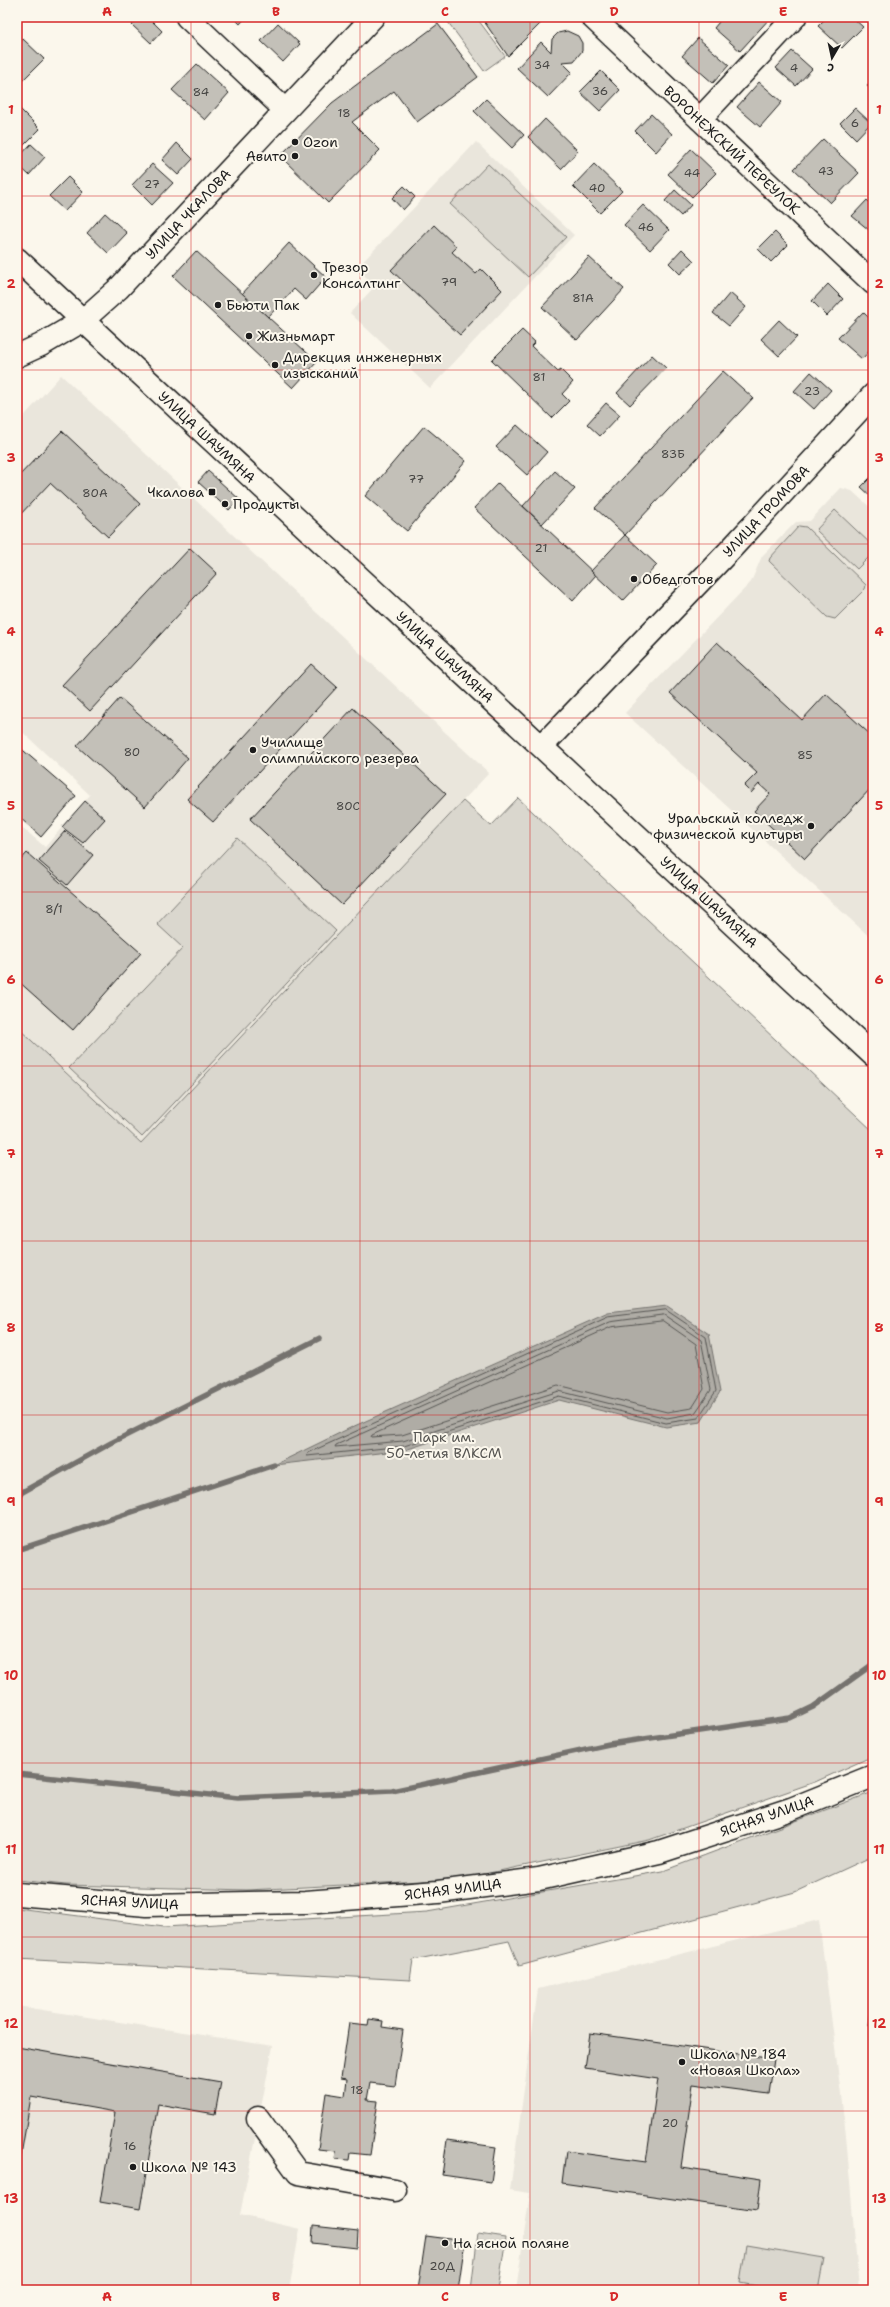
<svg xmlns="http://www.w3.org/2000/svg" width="890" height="2307" viewBox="0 0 890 2307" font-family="'Shantell Sans',sans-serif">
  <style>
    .built { fill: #eae6dc }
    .green { fill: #dad7ce; stroke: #7b7a75 }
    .water { fill: #afaca5; stroke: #74726e }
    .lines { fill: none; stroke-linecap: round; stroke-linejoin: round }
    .shore { stroke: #575653; stroke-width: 1 }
    .stream { stroke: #74726e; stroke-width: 5.5 }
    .building { fill: #c3c0b8; stroke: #1c1c1c }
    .minor-casing { stroke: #1c1c1c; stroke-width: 25 }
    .minor { stroke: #fbf7ec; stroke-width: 22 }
    .grid { fill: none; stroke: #d62828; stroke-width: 1; stroke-opacity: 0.55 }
    .poi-dot { fill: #1c1c1c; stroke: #fbf7ec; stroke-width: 1.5 }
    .labels { text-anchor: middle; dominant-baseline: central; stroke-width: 4; stroke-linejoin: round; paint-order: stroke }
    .number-label { font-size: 12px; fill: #464543 }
    .poi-label { font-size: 14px; fill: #1c1c1c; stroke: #fbf7ec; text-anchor: start }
    .street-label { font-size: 14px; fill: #1c1c1c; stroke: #fbf7ec }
    .park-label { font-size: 14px; fill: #555451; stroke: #fbf7ec }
    .neatline { fill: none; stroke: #d62828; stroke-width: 1.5 }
    .grid-label { font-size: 13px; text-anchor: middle; font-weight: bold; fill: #d62828 }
  </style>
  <rect width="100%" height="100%" fill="#fbf7ec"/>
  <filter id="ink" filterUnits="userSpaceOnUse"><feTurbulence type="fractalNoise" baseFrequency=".025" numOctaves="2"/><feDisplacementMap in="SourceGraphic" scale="8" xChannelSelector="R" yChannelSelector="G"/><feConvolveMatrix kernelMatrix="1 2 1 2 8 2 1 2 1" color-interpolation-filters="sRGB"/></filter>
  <g filter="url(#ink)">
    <g class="built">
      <path d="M476,142L574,235L430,388L350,313L375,286L357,268Z"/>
      <path d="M61,375L489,773L141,1143L17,1027V823L45,847L90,795L17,727V424Z"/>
      <path d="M841,488L852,491L873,510V940L625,713L751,582L762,556L796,522L810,521Z"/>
      <path d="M819,1920L846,2135L859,2290H516L530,2193L510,2190L538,1989Z"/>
      <path d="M17,2006L273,2046L240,2215L300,2229L289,2290H17Z"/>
    </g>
    <g class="green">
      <path d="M447,17H476L505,56L484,71L445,18Z"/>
      <path d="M488,164L566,237L528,277L450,204Z"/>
      <path d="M835,510L873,546V553L857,569L816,530Z"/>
      <path d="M799,526L806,527L866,585L865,589L835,619L827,617L769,561L770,558Z"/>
      <path d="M518,798L873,1131V1756L815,1782L649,1840L460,1879L247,1890L66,1885L17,1880V1027L141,1143L463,801L491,826Z"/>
      <path d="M237,838L336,931L142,1137L69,1068L183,948L157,924Z"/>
      <path d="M873,1792V1856L795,1892L519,1966L509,1941L413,1960L410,1980L17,1959V1908L164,1927L427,1912L663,1871Z"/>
      <path d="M478,2233L506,2237L498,2290H471Z"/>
      <path d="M746,2245L824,2258L818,2290H780L740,2283Z"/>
    </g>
    <path class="water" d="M667,1306L709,1334L720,1392L701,1422L666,1427L559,1400L405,1450L274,1465L350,1428L608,1313Z"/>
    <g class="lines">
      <g class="shore">
        <path d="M666,1310L706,1337L716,1391L698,1418L666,1423L559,1396L404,1446L307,1456L308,1453L608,1317Z"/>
        <path d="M664,1315L701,1340L711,1390L695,1413L667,1418L559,1391L403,1441L335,1447L336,1445L354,1437L610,1322Z"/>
        <path d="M663,1321L696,1344L704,1389L692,1408L667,1412L558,1385L402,1435L371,1437L372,1435L611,1327Z"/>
      </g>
      <g class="stream">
        <path d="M17,1495L111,1443L320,1338"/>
        <path d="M17,1550L274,1465"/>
        <path d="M17,1774L238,1798L392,1791L609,1744L790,1718L813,1707L873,1664"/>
      </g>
    </g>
    <g class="building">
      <path d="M139,17H148L162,31L151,43L132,25Z"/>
      <path d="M233,17H246L240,24Z"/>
      <path d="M481,17H547L508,56Z"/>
      <path d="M723,17H771L740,51L714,28Z"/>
      <path d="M827,17H852L863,27L842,48L818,26Z"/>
      <path d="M278,23L300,44L283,62L261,41Z"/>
      <path d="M438,24L478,77L417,122L394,91L352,122L380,150L328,203L280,156L332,103Z"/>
      <path d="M567,31L578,36L582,43V51L574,61L562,62L572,72L548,97L517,68L541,42L551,52L552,39L558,33Z"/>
      <path d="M698,38L729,65L713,83L682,56Z"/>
      <path d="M23,39L44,59L17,86V46Z"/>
      <path d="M792,51L812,69L796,86L776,68Z"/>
      <path d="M197,64L229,93L205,120L172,90Z"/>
      <path d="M601,71L620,90L600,111L580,92Z"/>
      <path d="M873,79V91L867,86Z"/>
      <path d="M759,82L782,102L760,127L737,107Z"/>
      <path d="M486,99L524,135L512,148L474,111Z"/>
      <path d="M17,106L40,129L17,152Z"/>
      <path d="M855,108L871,123L856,139L840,123Z"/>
      <path d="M651,114L672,134L656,152L635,131Z"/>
      <path d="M545,119L578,151L561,169L528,137Z"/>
      <path d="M823,139L859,173L830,203L794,169Z"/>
      <path d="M177,143L193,159L178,175L162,160Z"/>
      <path d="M31,144L45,157L29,175L17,164V159Z"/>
      <path d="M691,149L716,173L692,197L668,174Z"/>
      <path d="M152,164L173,183L152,205L132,185Z"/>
      <path d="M594,164L622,191L600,213L573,186Z"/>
      <path d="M68,177L83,192L65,211L49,196Z"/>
      <path d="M404,186L415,197L403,210L392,198Z"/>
      <path d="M675,190L691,205L681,216L665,201Z"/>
      <path d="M867,200L873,206V226L869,230L852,216Z"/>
      <path d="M643,205L669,230L650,250L624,225Z"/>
      <path d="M105,213L127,233L108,253L87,233Z"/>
      <path d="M434,225L457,247L452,252L476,274L481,269L502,290L460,335L391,270Z"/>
      <path d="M775,232L788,245L771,262L758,249Z"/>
      <path d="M289,243L326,277L306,300L294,289L268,317L242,294Z"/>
      <path d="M682,249L694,261L680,274L669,263Z"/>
      <path d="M196,251L317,362L293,388L173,276Z"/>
      <path d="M589,257L624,289L577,340L542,307Z"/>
      <path d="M828,284L843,299L827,316L812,301Z"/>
      <path d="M730,293L746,307L729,326L713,313Z"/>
      <path d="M863,312L873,322V347L862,359L838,338Z"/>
      <path d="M779,320L797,337L779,356L761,339Z"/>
      <path d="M522,330L535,342L531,346L558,372L561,370L573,382L562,394L569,401L552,418L492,360Z"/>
      <path d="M652,355L666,368L630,405L617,393Z"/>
      <path d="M723,371L753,398L625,535L595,508Z"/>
      <path d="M811,372L831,390L814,409L794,391Z"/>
      <path d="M606,403L620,415L600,436L587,424Z"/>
      <path d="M517,425L547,452L527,475L496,447Z"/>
      <path d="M424,426L466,461L407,531L365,496Z"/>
      <path d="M62,431L140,504L108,537L50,483L17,518V478Z"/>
      <path d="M208,471L239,499L229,510L198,482Z"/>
      <path d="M555,471L575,489L542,524L523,506Z"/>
      <path d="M873,475V498L861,487Z"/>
      <path d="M498,483L596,575L573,601L474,508Z"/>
      <path d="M625,535L657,565L623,601L591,571Z"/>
      <path d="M190,548L217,573L90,711L62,685Z"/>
      <path d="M717,642L802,720L826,694L873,737V788L872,787L805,859L754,811L770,794L759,784L751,793L744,786L757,773L670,693Z"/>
      <path d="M311,664L337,687L213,822L187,799Z"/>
      <path d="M120,698L188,758L145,807L77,746Z"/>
      <path d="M353,708L446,794L342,905L250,819Z"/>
      <path d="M17,745L76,796L41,837L17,815Z"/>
      <path d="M85,801L105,819L83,843L62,827Z"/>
      <path d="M65,831L93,855L67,885L39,861Z"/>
      <path d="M27,853L141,953L73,1030L17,980V864Z"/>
      <path d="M871,2010H873V2026H869Z"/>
      <path d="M369,2019L383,2021L382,2027L403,2030L395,2086L370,2083L367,2100L378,2101L370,2155L350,2153L349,2160L335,2159L336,2151L318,2149L326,2093L345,2096L347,2079L341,2078L349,2023L368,2025Z"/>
      <path d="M590,2033L774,2059L769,2094L693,2084L681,2167L761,2179L757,2211L562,2183L566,2151L646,2162L658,2079L585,2068Z"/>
      <path d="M17,2047L221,2082L215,2114L158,2104L140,2209L100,2202L115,2112L31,2097L17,2178Z"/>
      <path d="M447,2140L496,2147L491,2182L442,2175Z"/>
      <path d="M313,2226L358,2231L357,2248L312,2243Z"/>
      <path d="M426,2236L465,2241L458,2290H418Z"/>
    </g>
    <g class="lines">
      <g class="minor-casing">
        <g id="minor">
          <path d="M187,17L285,110"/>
          <path d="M592,17L873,283"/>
          <path d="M700,119L795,17"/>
          <path d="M17,259L873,1055"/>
          <path d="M17,356L41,345L82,321L119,288L373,17"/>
          <path d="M542,746L730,550L873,395"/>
          <path d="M17,1894L147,1905L305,1902L438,1892L539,1879L659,1852L791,1809L873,1776"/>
          <path d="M258,2118L298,2173L395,2190"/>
        </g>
      </g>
      <use href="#minor" class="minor"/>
    </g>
  </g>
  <path class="grid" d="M191,17V2290M360,17V2290M530,17V2290M699,17V2290M17,196H873M17,370H873M17,544H873M17,718H873M17,892H873M17,1066H873M17,1241H873M17,1415H873M17,1589H873M17,1763H873M17,1937H873M17,2111H873"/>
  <g class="poi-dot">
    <circle cx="295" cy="142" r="4"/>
    <circle cx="295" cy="156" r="4"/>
    <circle cx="314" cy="275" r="4"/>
    <circle cx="218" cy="305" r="4"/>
    <circle cx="249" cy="336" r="4"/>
    <circle cx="275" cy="365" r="4"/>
    <rect x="208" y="488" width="8" height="8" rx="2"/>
    <circle cx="225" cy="504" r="4"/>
    <circle cx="634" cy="579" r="4"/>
    <circle cx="253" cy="750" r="4"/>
    <circle cx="811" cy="826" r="4"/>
    <circle cx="682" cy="2062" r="4"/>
    <circle cx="133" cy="2167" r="4"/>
    <circle cx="445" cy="2243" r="4"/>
  </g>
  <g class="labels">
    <g class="number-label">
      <text x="542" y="65">34</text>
      <text x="794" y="68">4</text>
      <text x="600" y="91">36</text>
      <text x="201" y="92">84</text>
      <text x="344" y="113">18</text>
      <text x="855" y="123">6</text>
      <text x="826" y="171">43</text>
      <text x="692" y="173">44</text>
      <text x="152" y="184">27</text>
      <text x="597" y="188">40</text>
      <text x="646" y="227">46</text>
      <text x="449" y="282">79</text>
      <text x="583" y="298">81А</text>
      <text x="539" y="377">81</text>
      <text x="812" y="391">23</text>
      <text x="673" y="454">83Б</text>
      <text x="416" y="479">77</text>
      <text x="95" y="493">80А</text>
      <text x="541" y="548">21</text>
      <text x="132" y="752">80</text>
      <text x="805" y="755">85</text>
      <text x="348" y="806">80С</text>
      <text x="54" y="909">8/1</text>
      <text x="357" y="2090">18</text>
      <text x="670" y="2123">20</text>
      <text x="130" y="2146">16</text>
      <text x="442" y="2266">20Д</text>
    </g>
    <g class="poi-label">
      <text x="303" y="142">Ozon</text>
      <text x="287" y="156" text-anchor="end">Авито</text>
      <text x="322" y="267">Трезор<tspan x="322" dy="16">Консалтинг</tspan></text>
      <text x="226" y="305">Бьюти Пак</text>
      <text x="257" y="336">Жизньмарт</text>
      <text x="283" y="357">Дирекция инженерных<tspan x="283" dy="16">изысканий</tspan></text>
      <text x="204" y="492" text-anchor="end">Чкалова</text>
      <text x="233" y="504">Продукты</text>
      <text x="642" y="579">Обедготов</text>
      <text x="261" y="742">Училище<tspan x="261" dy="16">олимпийского резерва</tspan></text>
      <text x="803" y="818" text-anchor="end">Уральский колледж<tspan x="803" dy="16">физической культуры</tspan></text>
      <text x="690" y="2054">Школа № 184<tspan x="690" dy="16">«Новая Школа»</tspan></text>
      <text x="141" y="2167">Школа № 143</text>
      <text x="453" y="2243">На ясной поляне</text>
    </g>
    <g class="street-label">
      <text transform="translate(732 150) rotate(43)">ВОРОНЕЖСКИЙ ПЕРЕУЛОК</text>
      <text transform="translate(188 214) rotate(-47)">УЛИЦА ЧКАЛОВА</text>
      <text transform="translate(207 437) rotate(43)">УЛИЦА ШАУМЯНА</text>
      <text transform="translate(766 511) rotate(-47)">УЛИЦА ГРОМОВА</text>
      <text transform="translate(445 657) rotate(43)">УЛИЦА ШАУМЯНА</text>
      <text transform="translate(709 902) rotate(43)">УЛИЦА ШАУМЯНА</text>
      <text transform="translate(767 1816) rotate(-19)">ЯСНАЯ УЛИЦА</text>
      <text transform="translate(453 1889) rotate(-7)">ЯСНАЯ УЛИЦА</text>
      <text transform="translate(130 1902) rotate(3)">ЯСНАЯ УЛИЦА</text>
    </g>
    <g class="park-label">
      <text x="444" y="1437">Парк им.<tspan x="444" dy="16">50-летия ВЛКСМ</tspan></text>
    </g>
  </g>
  <rect width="890" height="2307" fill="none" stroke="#fbf7ec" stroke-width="44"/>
  <g transform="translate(832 58) rotate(189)" stroke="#fbf7ec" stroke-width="3" paint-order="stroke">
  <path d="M0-3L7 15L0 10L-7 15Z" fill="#1c1c1c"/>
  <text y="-6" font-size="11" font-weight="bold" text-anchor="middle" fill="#1c1c1c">С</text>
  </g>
  <rect x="22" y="22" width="846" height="2263" class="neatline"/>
  <g class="grid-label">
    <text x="107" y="16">A</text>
    <text x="276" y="16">B</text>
    <text x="445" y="16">C</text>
    <text x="614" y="16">D</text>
    <text x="783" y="16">E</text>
    <text x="11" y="114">1</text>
    <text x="879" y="114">1</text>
    <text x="11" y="288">2</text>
    <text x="879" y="288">2</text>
    <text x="11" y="462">3</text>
    <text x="879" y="462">3</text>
    <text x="11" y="636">4</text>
    <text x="879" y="636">4</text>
    <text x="11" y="810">5</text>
    <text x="879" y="810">5</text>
    <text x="11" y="984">6</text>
    <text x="879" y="984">6</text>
    <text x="11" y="1158">7</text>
    <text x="879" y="1158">7</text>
    <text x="11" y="1332">8</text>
    <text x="879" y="1332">8</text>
    <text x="11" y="1506">9</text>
    <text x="879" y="1506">9</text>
    <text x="11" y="1680">10</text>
    <text x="879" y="1680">10</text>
    <text x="11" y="1854">11</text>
    <text x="879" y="1854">11</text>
    <text x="11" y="2028">12</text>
    <text x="879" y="2028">12</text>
    <text x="11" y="2203">13</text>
    <text x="879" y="2203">13</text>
    <text x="107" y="2301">A</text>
    <text x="276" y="2301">B</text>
    <text x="445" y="2301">C</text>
    <text x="614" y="2301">D</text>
    <text x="783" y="2301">E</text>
  </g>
</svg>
